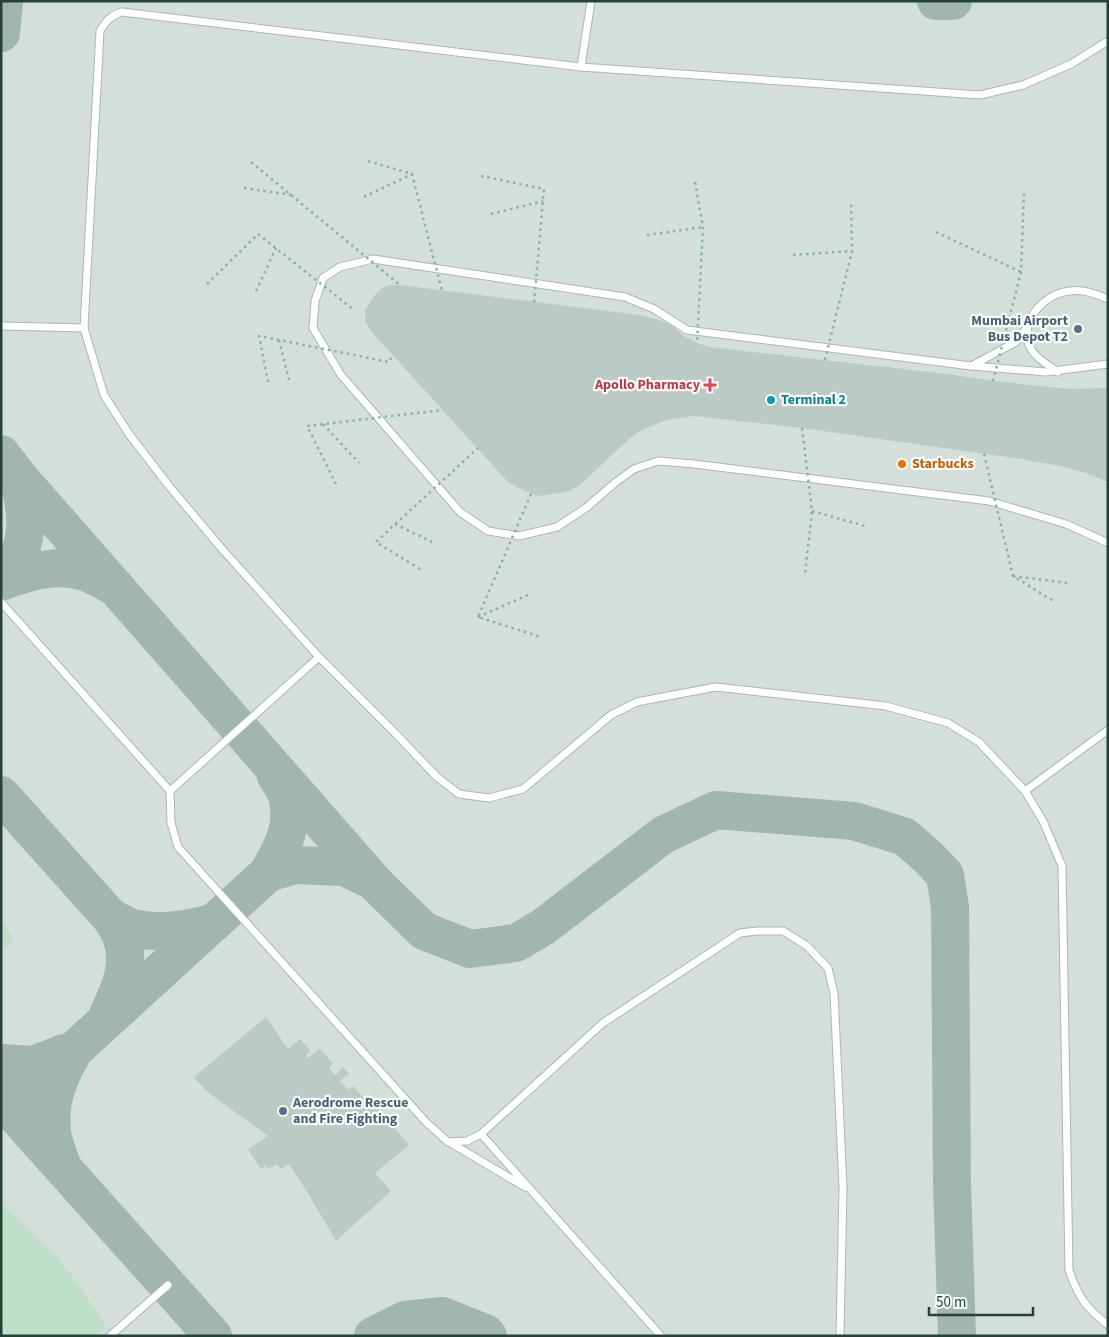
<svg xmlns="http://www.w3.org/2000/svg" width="1109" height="1337" viewBox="0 0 1109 1337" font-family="'Source Sans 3',sans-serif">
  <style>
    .built { fill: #d4dfda }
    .green { fill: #bfe0c8 }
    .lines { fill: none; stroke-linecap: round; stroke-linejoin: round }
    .taxiway { stroke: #a2b6b0; stroke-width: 38 }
    .building { fill: #bbcac4 }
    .lane-casing { stroke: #a8b8b2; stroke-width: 9 }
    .path { stroke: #86b3a5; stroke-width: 2.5; stroke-dasharray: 2.5 4; stroke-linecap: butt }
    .lane { stroke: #fff; stroke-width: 7 }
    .path-bridge { stroke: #86b3a5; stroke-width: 2.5; stroke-dasharray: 2.5 4; stroke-linecap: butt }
    .service-dot { fill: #5c6f8a; stroke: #f7fbf9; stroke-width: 2 }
    .health-dot { fill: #e0444e; stroke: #f7fbf9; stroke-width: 2 }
    .culture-dot { fill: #0f9aa8; stroke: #f7fbf9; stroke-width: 2 }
    .food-dot { fill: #e8710a; stroke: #f7fbf9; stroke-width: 2 }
    .labels { text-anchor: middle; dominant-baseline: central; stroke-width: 4.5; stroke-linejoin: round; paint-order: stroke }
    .service-label { font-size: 14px; font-weight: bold; fill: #4e5e75; stroke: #f7fbf9; text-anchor: end }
    .health-label { font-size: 14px; font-weight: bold; fill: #be3a42; stroke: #f7fbf9; text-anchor: end }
    .culture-label { font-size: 14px; font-weight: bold; fill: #0d838f; stroke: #f7fbf9; text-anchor: start }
    .food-label { font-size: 14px; font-weight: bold; fill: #c56008; stroke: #f7fbf9; text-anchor: start }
  </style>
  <rect width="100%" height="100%" fill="#e6efeb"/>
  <rect class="built" x="1" y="1" width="1107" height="1335"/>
  <g class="green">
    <path d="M1,917L12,936L11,943L6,948L1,947Z"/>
    <path d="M1,1203L57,1257L72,1276L106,1326L95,1336H1Z"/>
  </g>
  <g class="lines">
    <g class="taxiway">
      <path d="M936,1H953"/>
      <path d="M1,33L4,1"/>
      <path d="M1,454L17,475L375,883L424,931L470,949L516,943L543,927L663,835L716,810L854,821L905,837L928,857L945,875L950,907L952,1183L957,1336"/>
      <path d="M1,582C28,572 56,563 85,572C94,575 104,581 113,586"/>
      <path d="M1,582C7,573 17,563 20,552C30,526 24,500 17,475"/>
      <path d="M1,795L111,918C114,924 119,930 121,936C132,964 119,991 107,1017"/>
      <path d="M268,873C282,848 295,827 287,796C285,789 280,782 276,776"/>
      <path d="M111,918C118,921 126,926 133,928C159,935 188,929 213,923"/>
      <path d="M1,1063L33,1065L64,1053"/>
      <path d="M1,1096L24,1091L49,1073L268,873L294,865L344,867L373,881"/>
      <path d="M1,1099L213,1336"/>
      <path d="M62,1166C59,1155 53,1143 52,1132C49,1101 57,1081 72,1054"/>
      <path d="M373,1336L405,1320L442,1316L485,1333L488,1336"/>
    </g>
  </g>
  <g class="building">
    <path d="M389,285H400L639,315L656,319L670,324L685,337L697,343L710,347L948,374L993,381L1070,389L1108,388V482L1086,473L1060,466L1014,458L802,428L694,416L666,420L640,431L629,439L579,486L566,492L540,496L531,494L508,482L370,330L365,320V310L374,296L381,289Z"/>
    <path d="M266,1017L288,1049L300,1039L310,1051L306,1055L308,1058L320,1048L333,1064L329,1068L335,1075L343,1067L349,1074L340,1081L349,1090L353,1086L367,1102L370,1100L409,1145L375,1173L391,1191L336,1241L309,1195L289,1164L281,1169L277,1164L268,1169L266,1165L261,1169L248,1149L268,1136L206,1091L194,1077Z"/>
  </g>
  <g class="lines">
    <g class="lane-casing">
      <g id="lane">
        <path d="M581,67L980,95L1023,85L1071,64L1108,41"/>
        <path d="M1,326L84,328L104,395L129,434L169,486L222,549L319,657L395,733L437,777L459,794L489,798L523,789L611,715L637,702L668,696L716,687L886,706L948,723L979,742L1025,791L1043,821L1062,866L1069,1270C1078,1297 1086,1308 1108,1325"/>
        <path d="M84,328L100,31C106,21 111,15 122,12L581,67L591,1"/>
        <path d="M1108,364L1046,372L971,366L687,330L654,309L625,297L373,259L340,267L323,278L315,301L313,328L341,375L460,512L488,531L519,536L557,527L587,507L616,482L634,469L658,461L694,464L989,501L1066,524L1108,543"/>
        <path d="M973,365L1016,342L1028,326"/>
        <path d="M1058,372C1049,366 1039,360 1033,352C1014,326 1043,293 1070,291C1084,289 1095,294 1108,299"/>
        <path d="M1,602L170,791L319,657"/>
        <path d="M170,791L171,823L178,847L426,1122L448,1142L467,1141L481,1134L603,1023L740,933L757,931H783L807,946L828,968L834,993L843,1187L840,1336"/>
        <path d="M1025,791L1108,730"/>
        <path d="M481,1134L661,1336"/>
        <path d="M449,1142L525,1187"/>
        <path d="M110,1336L168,1285"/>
      </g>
    </g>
    <g class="path">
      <path d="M244,188L292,195"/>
      <path d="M364,197L412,174"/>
      <path d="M491,214L543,201"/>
      <path d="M936,232L1021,272"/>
      <path d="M647,235L703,227"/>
      <path d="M793,255L852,251"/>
      <path d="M256,291L276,248"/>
      <path d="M279,340L289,380"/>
      <path d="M323,424L359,463"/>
      <path d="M812,511L865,526"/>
      <path d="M395,524L436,544"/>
      <path d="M1013,576L1068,583"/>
      <path d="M478,617L530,594"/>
    </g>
    <use href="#lane" class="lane"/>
    <g class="path-bridge">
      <path d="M368,161L412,174L442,291"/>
      <path d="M251,162L400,285"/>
      <path d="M481,176L544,189L534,303"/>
      <path d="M695,182L703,227L697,343"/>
      <path d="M207,284L258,234L354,310"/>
      <path d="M825,360L852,251L851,203"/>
      <path d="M993,381L1021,272L1024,193"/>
      <path d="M268,382L259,336L389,362L393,354"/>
      <path d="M802,428L812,511L805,574"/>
      <path d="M984,454L1013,576L1055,602"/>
      <path d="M336,484L307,426L443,410"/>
      <path d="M531,494L478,617L541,637"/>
      <path d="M420,569L376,542L478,448"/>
    </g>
  </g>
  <g class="service-dot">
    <circle cx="1078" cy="329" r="5"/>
    <circle cx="283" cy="1111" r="5"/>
  </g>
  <path class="health-dot" d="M707.5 377.5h5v5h5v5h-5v5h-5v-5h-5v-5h5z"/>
  <circle class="culture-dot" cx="771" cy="400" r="5"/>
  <circle class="food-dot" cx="902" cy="464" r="5"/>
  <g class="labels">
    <g class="service-label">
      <text x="1068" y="321">Mumbai Airport<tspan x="1068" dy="16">Bus Depot T2</tspan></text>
      <text x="293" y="1103" text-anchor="start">Aerodrome Rescue<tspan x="293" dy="16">and Fire Fighting</tspan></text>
    </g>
    <g class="health-label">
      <text x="700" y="385">Apollo Pharmacy</text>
    </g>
    <g class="culture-label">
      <text x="781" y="400">Terminal 2</text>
    </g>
    <g class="food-label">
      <text x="912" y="464">Starbucks</text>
    </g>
  </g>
  <rect width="1109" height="1337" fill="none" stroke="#24423a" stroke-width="5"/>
  <path d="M929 1307v8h104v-8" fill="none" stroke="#24423a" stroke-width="2.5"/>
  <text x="936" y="1307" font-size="15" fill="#24423a" stroke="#f7fbf9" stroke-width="4" paint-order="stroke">50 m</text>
</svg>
